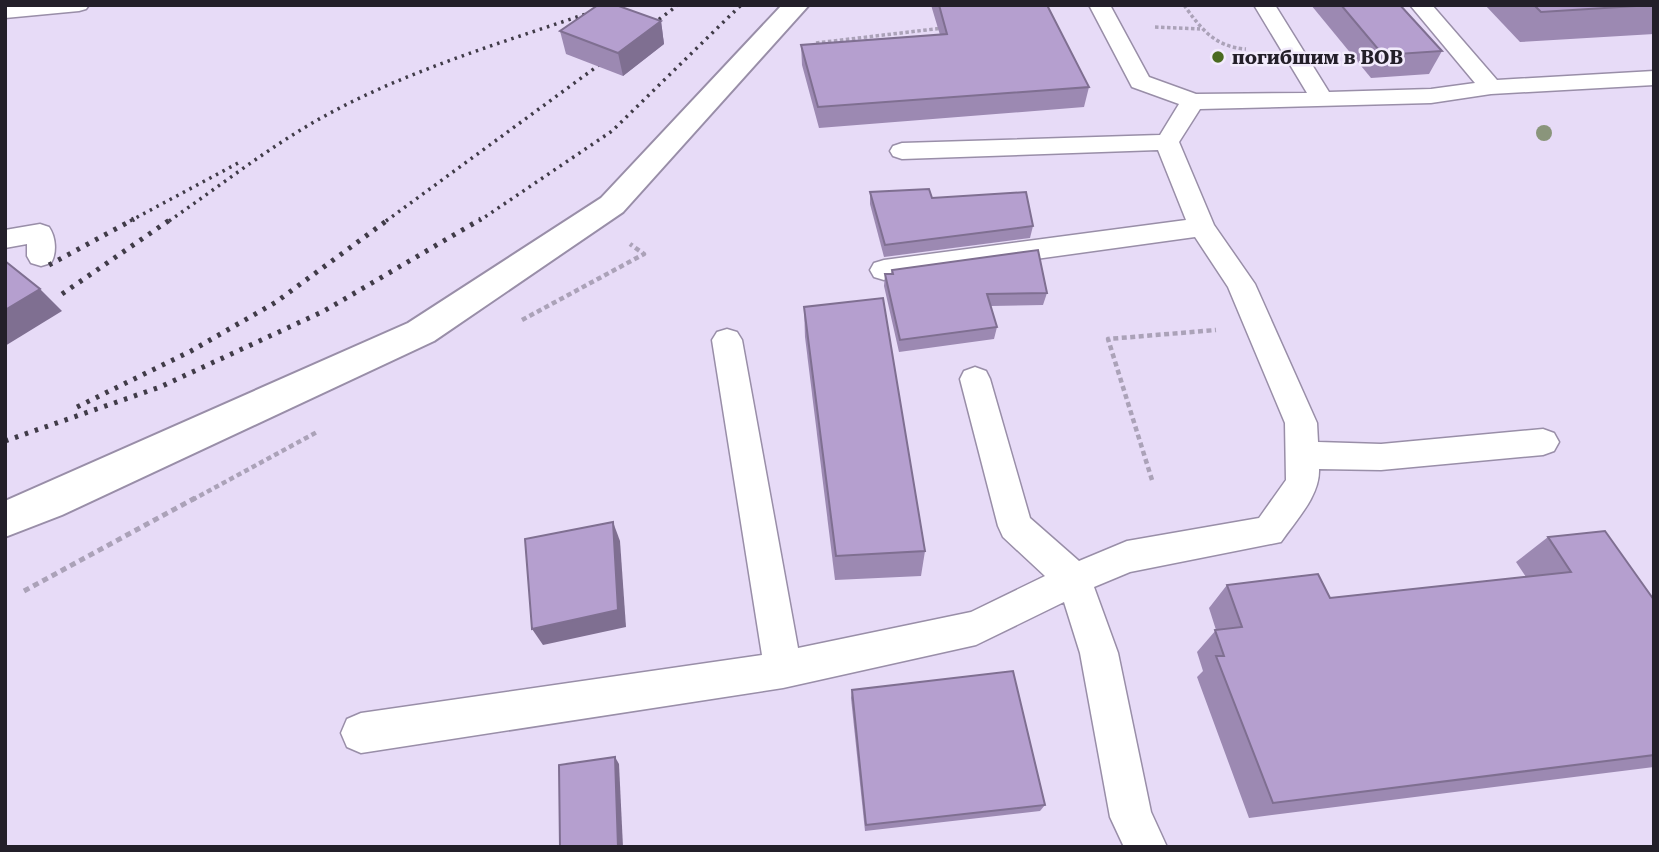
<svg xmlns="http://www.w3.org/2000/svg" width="1659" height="852" viewBox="0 0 1659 852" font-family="'Roboto Serif',serif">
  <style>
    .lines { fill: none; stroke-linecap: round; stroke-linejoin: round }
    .service-casing { stroke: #998ea8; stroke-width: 3 }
    .minor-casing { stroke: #998ea8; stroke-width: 4 }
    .path-far2 { stroke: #aba2b8; stroke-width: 3.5; stroke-dasharray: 3.5 2.5; stroke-linecap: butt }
    .path-far1 { stroke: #aba2b8; stroke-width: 4.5; stroke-dasharray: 5 3.5; stroke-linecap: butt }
    .path { stroke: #aba2b8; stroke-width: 5; stroke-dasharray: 6 4.5; stroke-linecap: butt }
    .service { fill: #fff; fill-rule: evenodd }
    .minor { fill: #fff; fill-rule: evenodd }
    .rail-far1 { stroke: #403b48; stroke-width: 3.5; stroke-dasharray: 2.5 5; stroke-linecap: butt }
    .rail { stroke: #403b48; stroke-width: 5; stroke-dasharray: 3.5 7; stroke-linecap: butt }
    .tree { fill: #8a957b }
    .wall { fill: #9c89b2 }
    .shaded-wall { fill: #7f6f91 }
    .building { fill: #b59fcf; stroke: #7f6f91; stroke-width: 2 }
    .poi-dot { fill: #4a6a20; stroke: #f2ebfc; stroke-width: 2.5 }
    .labels { text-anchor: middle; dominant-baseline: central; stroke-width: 5; stroke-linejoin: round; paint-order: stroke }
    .far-poi-label { font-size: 19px; font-weight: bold; fill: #231f29; stroke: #f2ebfc; text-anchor: start }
  </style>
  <rect width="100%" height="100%" fill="#e7dbf7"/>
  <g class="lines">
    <g class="service-casing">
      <g id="service">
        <path d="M89,5L86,9L79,11L5,18V6Z"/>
        <path d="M1089,5H1110L1149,77L1196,94L1307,93L1254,5H1275L1329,92L1431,89L1475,83L1410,5H1432L1497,80L1654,71V85L1491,94L1431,103L1200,109L1179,142L1214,225L1255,284L1317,423L1318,442L1381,444L1543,429L1554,433L1559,442L1554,451L1543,455L1381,470L1319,469C1320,496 1296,520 1281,542L1130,572L1094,587L1118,653L1151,812L1167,847H1124L1110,817L1080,653L1064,602L976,645L783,688L361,753L347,747L341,733L347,719L361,713L762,655L712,340L717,332L727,329L737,332L742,340L798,648L971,612L1045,576L1003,537L998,526L960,379L964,371L975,367L986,371L990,379L1030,518L1079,561L1127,541L1259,518L1286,480L1285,423L1228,287L1195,237L884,280L874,277L870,270L874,263L884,260L1186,220L1158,150L902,159L893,156L890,151L893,146L902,143L1160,135L1179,104L1132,87Z"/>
        <path d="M40,224L49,227C56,237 57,253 51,263L41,266L31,263L27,256V244L5,248V230Z"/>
      </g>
    </g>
    <g class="minor-casing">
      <path id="minor" d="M782,5H809L623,212L434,341L62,515L5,537V501L408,323L601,198Z"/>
    </g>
    <g class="path-far2">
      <path d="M1184,5C1201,29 1215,47 1246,49"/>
      <path d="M1155,27L1200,29"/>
      <path d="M816,43L943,28"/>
    </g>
    <g class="path-far1">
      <path d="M522,320L644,254L630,244"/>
      <path d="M1152,480L1108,339L1216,330"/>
      <path d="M192,500L317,432"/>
    </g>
    <path class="path" d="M24,591L195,498"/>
    <use href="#service" class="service"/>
    <use href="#minor" class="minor"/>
    <g class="rail-far1">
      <path d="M641,33L678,5"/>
      <path d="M130,221L240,162"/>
      <path d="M169,221C217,188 264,151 314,122C406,69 512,40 612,5"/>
      <path d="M386,221L614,54"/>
      <path d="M479,221L612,131L741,5"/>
    </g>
    <g class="rail">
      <path d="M49,265L134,219"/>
      <path d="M62,294L171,219"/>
      <path d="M77,407L191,351L276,302L389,219"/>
      <path d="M5,441L160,387L324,311L481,219"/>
    </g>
  </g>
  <circle class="tree" cx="1544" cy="133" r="8"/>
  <g class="wall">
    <path d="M931,5H1047L1089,87L1084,107L819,128L802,65L801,45L940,35Z"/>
    <path d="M1311,5H1400L1442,51L1429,74L1371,78Z"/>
    <path d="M1485,5H1654V34L1520,42Z"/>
    <path d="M661,21L664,44L623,76L566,54L560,31Z"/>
    <path d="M870,192L932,198L1033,226L1030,238L884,257L870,204Z"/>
    <path d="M892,270L1047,293L1043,305L991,306L997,327L994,339L899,352L884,286L885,274H891Z"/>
    <path d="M804,307L925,551L921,576L835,580L805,337Z"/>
    <path d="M1548,537L1654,600V767L1249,818L1197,677L1203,671L1197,652L1216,630L1209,608L1227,585L1330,598L1526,577L1516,562Z"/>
    <path d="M852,690L1045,805L1040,811L865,831L851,698Z"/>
  </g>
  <g class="shaded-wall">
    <path d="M661,21L664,44L623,76L618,53Z"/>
    <path d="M40,289L62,311L5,346V310Z"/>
    <path d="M613,522L620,541L626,627L543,645L532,629Z"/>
    <path d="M615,757L619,764L623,847H618Z"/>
  </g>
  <g class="building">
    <path d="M598,5H616L661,21L618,53L560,31Z"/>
    <path d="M939,5H1047L1089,87L818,107L801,45L947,34Z"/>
    <path d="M1341,5H1400L1442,51L1383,55Z"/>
    <path d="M1534,5H1652L1541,12Z"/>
    <path d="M929,189L932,198L1026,192L1033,226L885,245L870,192Z"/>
    <path d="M1038,250L1047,293L987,294L997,327L900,340L885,274H893L892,270Z"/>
    <path d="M5,261L40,289L5,310Z"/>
    <path d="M883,298L925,551L836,556L804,307Z"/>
    <path d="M613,522L618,610L532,629L525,539Z"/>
    <path d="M1605,531L1654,600V755L1273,803L1216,656H1224L1215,630L1242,627L1227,585L1318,574L1330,598L1571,572L1548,537Z"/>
    <path d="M1013,671L1045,805L866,825L852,690Z"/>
    <path d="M615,757L618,847H560L559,765Z"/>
  </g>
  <circle class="poi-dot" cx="1218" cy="57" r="7"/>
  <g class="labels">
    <g class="far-poi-label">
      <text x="1232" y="57">погибшим в ВОВ</text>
    </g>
  </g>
  <rect width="1659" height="852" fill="none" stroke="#231f29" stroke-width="14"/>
</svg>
